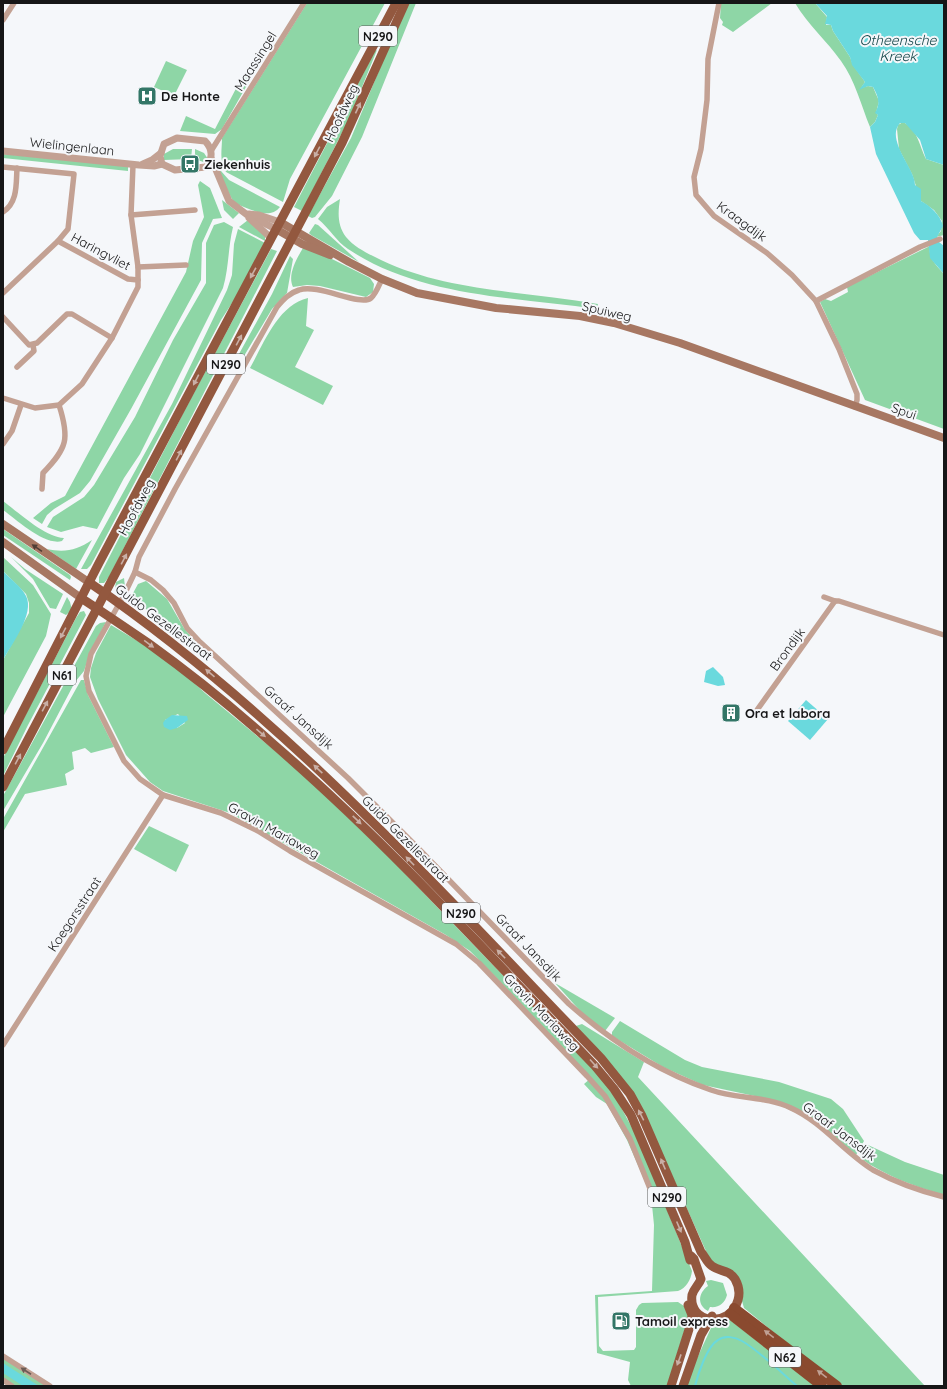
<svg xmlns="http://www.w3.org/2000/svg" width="947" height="1389" viewBox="0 0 947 1389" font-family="Quicksand,sans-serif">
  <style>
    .green { fill: #8ed6a6; fill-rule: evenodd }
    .water { fill: #6ad9dd }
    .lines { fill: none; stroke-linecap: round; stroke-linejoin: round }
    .stream { stroke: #6ad9dd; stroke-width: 2 }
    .minor { stroke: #c3a193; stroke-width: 5.5 }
    .tertiary { stroke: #c3a193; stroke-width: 7 }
    .secondary { stroke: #a77762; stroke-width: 8 }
    .primary { stroke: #93583f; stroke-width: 9 }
    .trunk { stroke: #8a4a2f; stroke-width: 10 }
    .oneway { fill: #c9afa6 }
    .oneway2 { fill: #503d35 }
    .oneway3 { fill: #c0a094 }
    .oneway4 { fill: #6c5c55 }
    .labels { text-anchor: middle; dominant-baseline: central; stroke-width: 4; stroke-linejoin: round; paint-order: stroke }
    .shield { fill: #f5f7fa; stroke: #595a5b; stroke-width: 1 }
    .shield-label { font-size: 12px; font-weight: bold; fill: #161617 }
    .street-label { font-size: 13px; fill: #161617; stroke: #f5f7fa }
    .poi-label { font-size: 13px; font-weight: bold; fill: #161617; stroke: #f5f7fa; text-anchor: start }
    .water-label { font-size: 14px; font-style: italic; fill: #134548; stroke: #f5f7fa }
  </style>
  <rect width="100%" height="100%" fill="#f5f7fa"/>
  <g class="green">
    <path d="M307,3H385L290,179L283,202L226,172C219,161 222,151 222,138Z"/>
    <path d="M407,3H416L362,137L332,196L315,217L312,218L308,216L351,138Z"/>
    <path d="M721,3H772L733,32L722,25L723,22L720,18Z"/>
    <path d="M795,3H815L827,17L826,25H831L833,31L850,57L853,65L865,82L861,88L868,86L873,87L879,101L876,113L878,115L875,122L870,127C861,105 855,80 841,61C827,41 808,25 795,3Z"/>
    <path d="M377,50L349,119L302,211L294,207L375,51Z"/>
    <path d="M166,61L187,70L174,96L154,87Z"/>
    <path d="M243,75L251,78L222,129L215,134L180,131L186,116L215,129Z"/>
    <path d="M903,122C918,130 919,145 926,159L944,165V235L936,237L941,231L942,221L934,210L921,201L912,174L899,149L897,129L898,125Z"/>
    <path d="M173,149H192L191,159L164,160V154Z"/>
    <path d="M195,149L204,153L208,159L206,163L195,159Z"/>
    <path d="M3,154L128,166V171L3,158Z"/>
    <path d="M217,170L221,171L229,180L280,207C269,221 248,208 234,203Z"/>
    <path d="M200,181L210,188L222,218L213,219L202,243L201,280L131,409L90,481L80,493L54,509L47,515L42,524L33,518L51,503L65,496L186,272L193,241L204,217L198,185Z"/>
    <path d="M340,199C338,212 337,225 346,237C355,248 369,254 381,260C448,292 526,291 598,304L597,309C514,297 420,297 348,249C337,242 329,228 318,219L327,207Z"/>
    <path d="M222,200L239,213L233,219L224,210Z"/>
    <path d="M248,220L265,235V241L239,227Z"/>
    <path d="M224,222L233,227C228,247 229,268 223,288L140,454L124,478L97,529L83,526L61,532L47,527L53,517L84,497L94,485L135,417L173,340L206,283V243L214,225Z"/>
    <path d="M315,224L318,225L359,262L311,235L309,233Z"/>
    <path d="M238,229L265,243L234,300L221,320L91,565L87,569H81L172,404L227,290L232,275L234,244Z"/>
    <path d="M930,246C928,258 936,265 944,274V429L865,400L820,302L825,299L831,301L848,292L847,287Z"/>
    <path d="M303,248L318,252L370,278L374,284L373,292L366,297L320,286L307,285L293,287C287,275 297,258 303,248Z"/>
    <path d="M271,249L277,251L109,577L104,583H99V577L189,402Z"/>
    <path d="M290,256L293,259L287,293L272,309L244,356L239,354L272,294Z"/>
    <path d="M308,298L306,326L314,330L295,367L333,386L323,405L250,368C264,343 278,305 308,298Z"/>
    <path d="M3,501C19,513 45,537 64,538L62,541C45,546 17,520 3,510Z"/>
    <path d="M3,529L70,575L71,577L70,580L3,535Z"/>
    <path d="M92,540L76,569L47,549C65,553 77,550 92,540Z"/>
    <path d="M3,557L33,585L51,614L46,636L3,717V660L29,613V603L26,594L3,571Z"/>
    <path d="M11,557L25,569L63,594L56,609L50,608L33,579Z"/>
    <path d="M124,578L125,587L120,596L115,588L116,582Z"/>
    <path d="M146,581L167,599L184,628L208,657L133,599L132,595L138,584Z"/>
    <path d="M67,597L70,602L72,610L66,615L60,612Z"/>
    <path d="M84,611L86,615L28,725L3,776V758L76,618L80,612Z"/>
    <path d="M106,622L90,653L84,671L75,682L43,743L3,811V796L96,626L100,623Z"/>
    <path d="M111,625L151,649L188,677L205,693L302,773L389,857L596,1072L616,1098L638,1139L692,1271C691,1280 686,1288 678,1291L598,1297L599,1346L603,1351L634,1350L636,1347V1310L639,1305L642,1303L678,1302L684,1306L689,1316L667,1386H631L628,1380L630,1362L597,1353L595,1295L652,1291L654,1225L651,1195L627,1140L607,1104L596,1097L584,1084L591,1078L487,968L470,951L446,935L230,813L163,791L150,782L126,755L98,699L90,677L91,668L96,653ZM178,714L185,723L177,728L165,720Z"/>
    <path d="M81,680H84L88,695L114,747L91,753L85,748L72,752L74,769L65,774L67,785L25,794L3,832V819Z"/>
    <path d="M149,826L189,845L176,872L134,849Z"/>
    <path d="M555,983L615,1018L605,1031L582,1013Z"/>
    <path d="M620,1021L685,1060L702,1067L779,1082L831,1099L843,1109L864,1141L856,1155L818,1123L764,1098L703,1085L663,1067L612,1036V1032Z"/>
    <path d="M582,1024L644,1062L638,1077L925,1386H840L744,1308L742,1301V1286L710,1260L644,1113L576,1026Z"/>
    <path d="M868,1145L905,1162L944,1175V1195C913,1186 886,1176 860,1158Z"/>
    <path d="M711,1280L723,1283L727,1295C725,1303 719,1308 710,1307L708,1311C697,1305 698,1293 708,1286L706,1281Z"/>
    <path d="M724,1320H730L815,1386H687L693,1367L711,1328Z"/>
    <path d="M3,1358L47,1386H16L3,1378Z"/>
  </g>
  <g class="water">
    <path d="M815,3H944V165L926,159L920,140L905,123H900C885,140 915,168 915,185L921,189V201C930,206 940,214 943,226L937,237L939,242L944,246V274L930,258L928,240H920L914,233L876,154L870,127L875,122L878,115L875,113C881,103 878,96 873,87L868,86L859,90L865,82L852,65L850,57L833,31L831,25L825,24L827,16Z"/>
    <path d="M3,571C10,579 22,587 26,596C35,613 12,644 3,660Z"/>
    <path d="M713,667L723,677L725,685L718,686L704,682L706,671Z"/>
    <path d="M806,700L828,719L810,740L788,721Z"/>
    <path d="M172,715L187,716L188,720L177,728L170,730L164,727L163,723L165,720Z"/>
    <path d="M3,1363L39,1386H23L3,1373Z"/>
  </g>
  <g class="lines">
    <path class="stream" d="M695,1386C698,1374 707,1346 718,1340C725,1335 735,1337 742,1341C758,1350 782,1373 797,1386"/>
    <g class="minor">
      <path d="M719,3L708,59L707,100L701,149L694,177L696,195L714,216L767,253L792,275L816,301L839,349L857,394V400L855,407"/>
      <path d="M3,20L14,3"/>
      <path d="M211,151L304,3"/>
      <path d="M3,167L74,174L68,229L58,241"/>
      <path d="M3,212C18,202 16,184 17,168"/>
      <path d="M131,215L195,210"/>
      <path d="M138,267L186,265"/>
      <path d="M382,279C379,285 376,294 371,298C360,307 318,283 299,290C289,293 283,300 277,307L175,489L139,557L135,572L124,595L91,654L86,676L89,691L124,761L140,779L163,795L221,813L258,831L290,851L456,944L479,963L587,1076L605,1096L630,1139L653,1196"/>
      <path d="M3,293L58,241L128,279L138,280"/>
      <path d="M816,301L920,247L940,239"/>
      <path d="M3,317L29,345L37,343L67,314H72L112,338"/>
      <path d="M17,367L34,351L33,345"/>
      <path d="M3,398L35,408L59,405L82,384L112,338L138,287V267L131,215L133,165"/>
      <path d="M3,444L12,431L21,405"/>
      <path d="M42,489L43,473C67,448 70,439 59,405"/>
      <path d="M135,572L151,580L163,590L174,603L187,628L200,642L348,778L417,847L569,1004C611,1041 658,1072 711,1090C736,1099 766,1096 791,1108C822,1122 844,1152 873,1170C895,1182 920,1191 944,1197"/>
      <path d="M824,597L835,601"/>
      <path d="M757,710L835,601H839L944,635"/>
      <path d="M3,1045L163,795"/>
      <path d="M3,1356L50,1386"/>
      <path d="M3,1380L12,1386"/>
    </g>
    <g class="tertiary">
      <path d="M177,138L205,141C213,149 213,159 206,167L175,170L162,164L160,156L164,144Z"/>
      <path d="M3,151L139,165L154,166L162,164"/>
      <path d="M211,158L229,201L246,214L276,229"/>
      <path d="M143,164L152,160L161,153"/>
      <path d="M249,214L259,215L280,222"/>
      <path d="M249,218L271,238"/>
    </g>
    <g class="secondary">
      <path d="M280,222L349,262L382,279L417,293L496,308L580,316L614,323L680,343L944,438"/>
      <path d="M276,229L302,244L330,255"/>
      <path d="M3,524L90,583"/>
      <path d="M3,542L81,598"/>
    </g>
    <g class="primary">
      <path d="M90,583C283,715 440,891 601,1058L630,1094L642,1116L701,1252C705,1256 706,1262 712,1266C720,1272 728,1269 735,1279C739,1286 740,1293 738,1300C730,1329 688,1324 692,1295C694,1288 699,1285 701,1279L694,1259L691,1256"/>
      <path d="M81,598C104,613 126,628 148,643C191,674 232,707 271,742C387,842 490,956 595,1066L614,1089L631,1115L685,1242L690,1260"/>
      <path d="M3,750L99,563L396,3"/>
      <path d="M3,787L342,143L405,3"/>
      <path d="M671,1386L691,1323L692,1315L688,1305"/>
      <path d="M683,1386L701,1335L712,1316"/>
    </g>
    <g class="trunk">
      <path d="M734,1308L837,1386"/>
      <path d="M730,1314L822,1386"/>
    </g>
  </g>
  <defs><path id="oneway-solid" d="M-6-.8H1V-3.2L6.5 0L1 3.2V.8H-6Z"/></defs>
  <g class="oneway">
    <use href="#oneway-solid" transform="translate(358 108) rotate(-65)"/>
    <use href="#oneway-solid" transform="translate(317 152) rotate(118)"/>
    <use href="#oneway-solid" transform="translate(253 273) rotate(119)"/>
    <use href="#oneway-solid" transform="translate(239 340) rotate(-62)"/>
    <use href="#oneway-solid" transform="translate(196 380) rotate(117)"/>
    <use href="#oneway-solid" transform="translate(179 455) rotate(-62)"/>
    <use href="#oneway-solid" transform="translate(124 559) rotate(-62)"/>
    <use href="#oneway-solid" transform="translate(63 633) rotate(118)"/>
    <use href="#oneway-solid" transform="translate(149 644) rotate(36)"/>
    <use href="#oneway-solid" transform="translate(210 673) rotate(-139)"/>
    <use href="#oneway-solid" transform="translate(45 706) rotate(-62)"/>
    <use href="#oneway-solid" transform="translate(261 733) rotate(40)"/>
    <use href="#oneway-solid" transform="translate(18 759) rotate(-62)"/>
    <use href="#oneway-solid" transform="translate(318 769) rotate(-137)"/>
    <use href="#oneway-solid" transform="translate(357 820) rotate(44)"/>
    <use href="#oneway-solid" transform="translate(410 861) rotate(-134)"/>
    <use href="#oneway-solid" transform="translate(501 954) rotate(-134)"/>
    <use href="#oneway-solid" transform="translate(594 1064) rotate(48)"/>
    <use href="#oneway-solid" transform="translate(641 1115) rotate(-117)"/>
    <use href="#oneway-solid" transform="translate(663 1164) rotate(-113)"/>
    <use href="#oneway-solid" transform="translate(679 1227) rotate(67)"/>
    <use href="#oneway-solid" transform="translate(679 1360) rotate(110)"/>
  </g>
  <use class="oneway2" href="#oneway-solid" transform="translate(37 548) rotate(-146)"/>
  <g class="oneway3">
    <use href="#oneway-solid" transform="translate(769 1334) rotate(-143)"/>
    <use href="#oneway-solid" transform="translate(822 1374) rotate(-142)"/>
  </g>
  <use class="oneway4" href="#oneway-solid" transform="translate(26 1371) rotate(-147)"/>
  <defs>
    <g id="hospital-square" transform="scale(1)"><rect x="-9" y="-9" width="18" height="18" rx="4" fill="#337667" stroke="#f5f7fa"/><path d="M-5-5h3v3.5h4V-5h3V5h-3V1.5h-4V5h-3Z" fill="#fff"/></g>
    <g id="bus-square" transform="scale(1)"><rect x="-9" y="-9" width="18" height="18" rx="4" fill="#337667" stroke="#f5f7fa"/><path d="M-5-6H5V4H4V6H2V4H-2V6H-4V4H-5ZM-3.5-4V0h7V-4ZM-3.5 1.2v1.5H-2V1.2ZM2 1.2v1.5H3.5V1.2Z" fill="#fff"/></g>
    <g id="building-square" transform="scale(1)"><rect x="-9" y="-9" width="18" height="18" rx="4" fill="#337667" stroke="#f5f7fa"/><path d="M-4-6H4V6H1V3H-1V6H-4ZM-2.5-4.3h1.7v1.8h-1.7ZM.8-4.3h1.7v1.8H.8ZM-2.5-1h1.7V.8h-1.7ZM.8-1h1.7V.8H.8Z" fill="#fff"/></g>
    <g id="fuel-square" transform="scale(1)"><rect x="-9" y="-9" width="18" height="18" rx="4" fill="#337667" stroke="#f5f7fa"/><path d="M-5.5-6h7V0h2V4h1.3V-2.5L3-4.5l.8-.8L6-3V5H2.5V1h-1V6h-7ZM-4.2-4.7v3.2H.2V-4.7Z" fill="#fff"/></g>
  </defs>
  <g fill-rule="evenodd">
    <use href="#hospital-square" x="147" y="96"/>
    <use href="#bus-square" x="190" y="164"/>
    <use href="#building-square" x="731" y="713"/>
    <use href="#fuel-square" x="621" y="1321"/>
  </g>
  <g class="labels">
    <g class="shield">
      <rect x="359" y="26" width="38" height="20" rx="3"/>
      <rect x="207" y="354" width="38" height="20" rx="3"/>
      <rect x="48" y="665" width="28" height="20" rx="3"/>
      <rect x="442" y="903" width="38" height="20" rx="3"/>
      <rect x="648" y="1187" width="38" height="20" rx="3"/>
      <rect x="769" y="1347" width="32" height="20" rx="3"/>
    </g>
    <g class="shield-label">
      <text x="378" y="36">N290</text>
      <text x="226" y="364">N290</text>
      <text x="62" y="675">N61</text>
      <text x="461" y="913">N290</text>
      <text x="667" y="1197">N290</text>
      <text x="785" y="1357">N62</text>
    </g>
    <g class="street-label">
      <text transform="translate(255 61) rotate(-58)">Maassingel</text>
      <text transform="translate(341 113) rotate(-65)">Hoofdweg</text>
      <text transform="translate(72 146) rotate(6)">Wielingenlaan</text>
      <text transform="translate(742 221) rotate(36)">Kraagdijk</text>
      <text transform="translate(101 251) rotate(28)">Haringvliet</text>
      <text transform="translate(607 311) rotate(13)">Spuiweg</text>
      <text transform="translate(904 411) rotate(19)">Spui</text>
      <text transform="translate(136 507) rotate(-62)">Hoofdweg</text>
      <text transform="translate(164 622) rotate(37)">Guido Gezellestraat</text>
      <text transform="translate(787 649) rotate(-54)">Brondijk</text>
      <text transform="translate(299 717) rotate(42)">Graaf Jansdijk</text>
      <text transform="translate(274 830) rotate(29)">Gravin Mariaweg</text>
      <text transform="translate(406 839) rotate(45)">Guido Gezellestraat</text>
      <text transform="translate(74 914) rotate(-57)">Koegorsstraat</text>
      <text transform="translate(529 947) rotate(46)">Graaf Jansdijk</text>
      <text transform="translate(542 1012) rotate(46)">Gravin Mariaweg</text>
      <text transform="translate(840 1131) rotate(37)">Graaf Jansdijk</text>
    </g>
    <g class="poi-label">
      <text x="161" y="96">De Honte</text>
      <text x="204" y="164">Ziekenhuis</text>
      <text x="745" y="713">Ora et labora</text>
      <text x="635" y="1321">Tamoil express</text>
    </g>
    <g class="water-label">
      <text x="898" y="40">Otheensche<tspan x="898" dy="16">Kreek</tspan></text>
    </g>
  </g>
  <rect width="947" height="1389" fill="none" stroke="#161617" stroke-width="8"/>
</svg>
